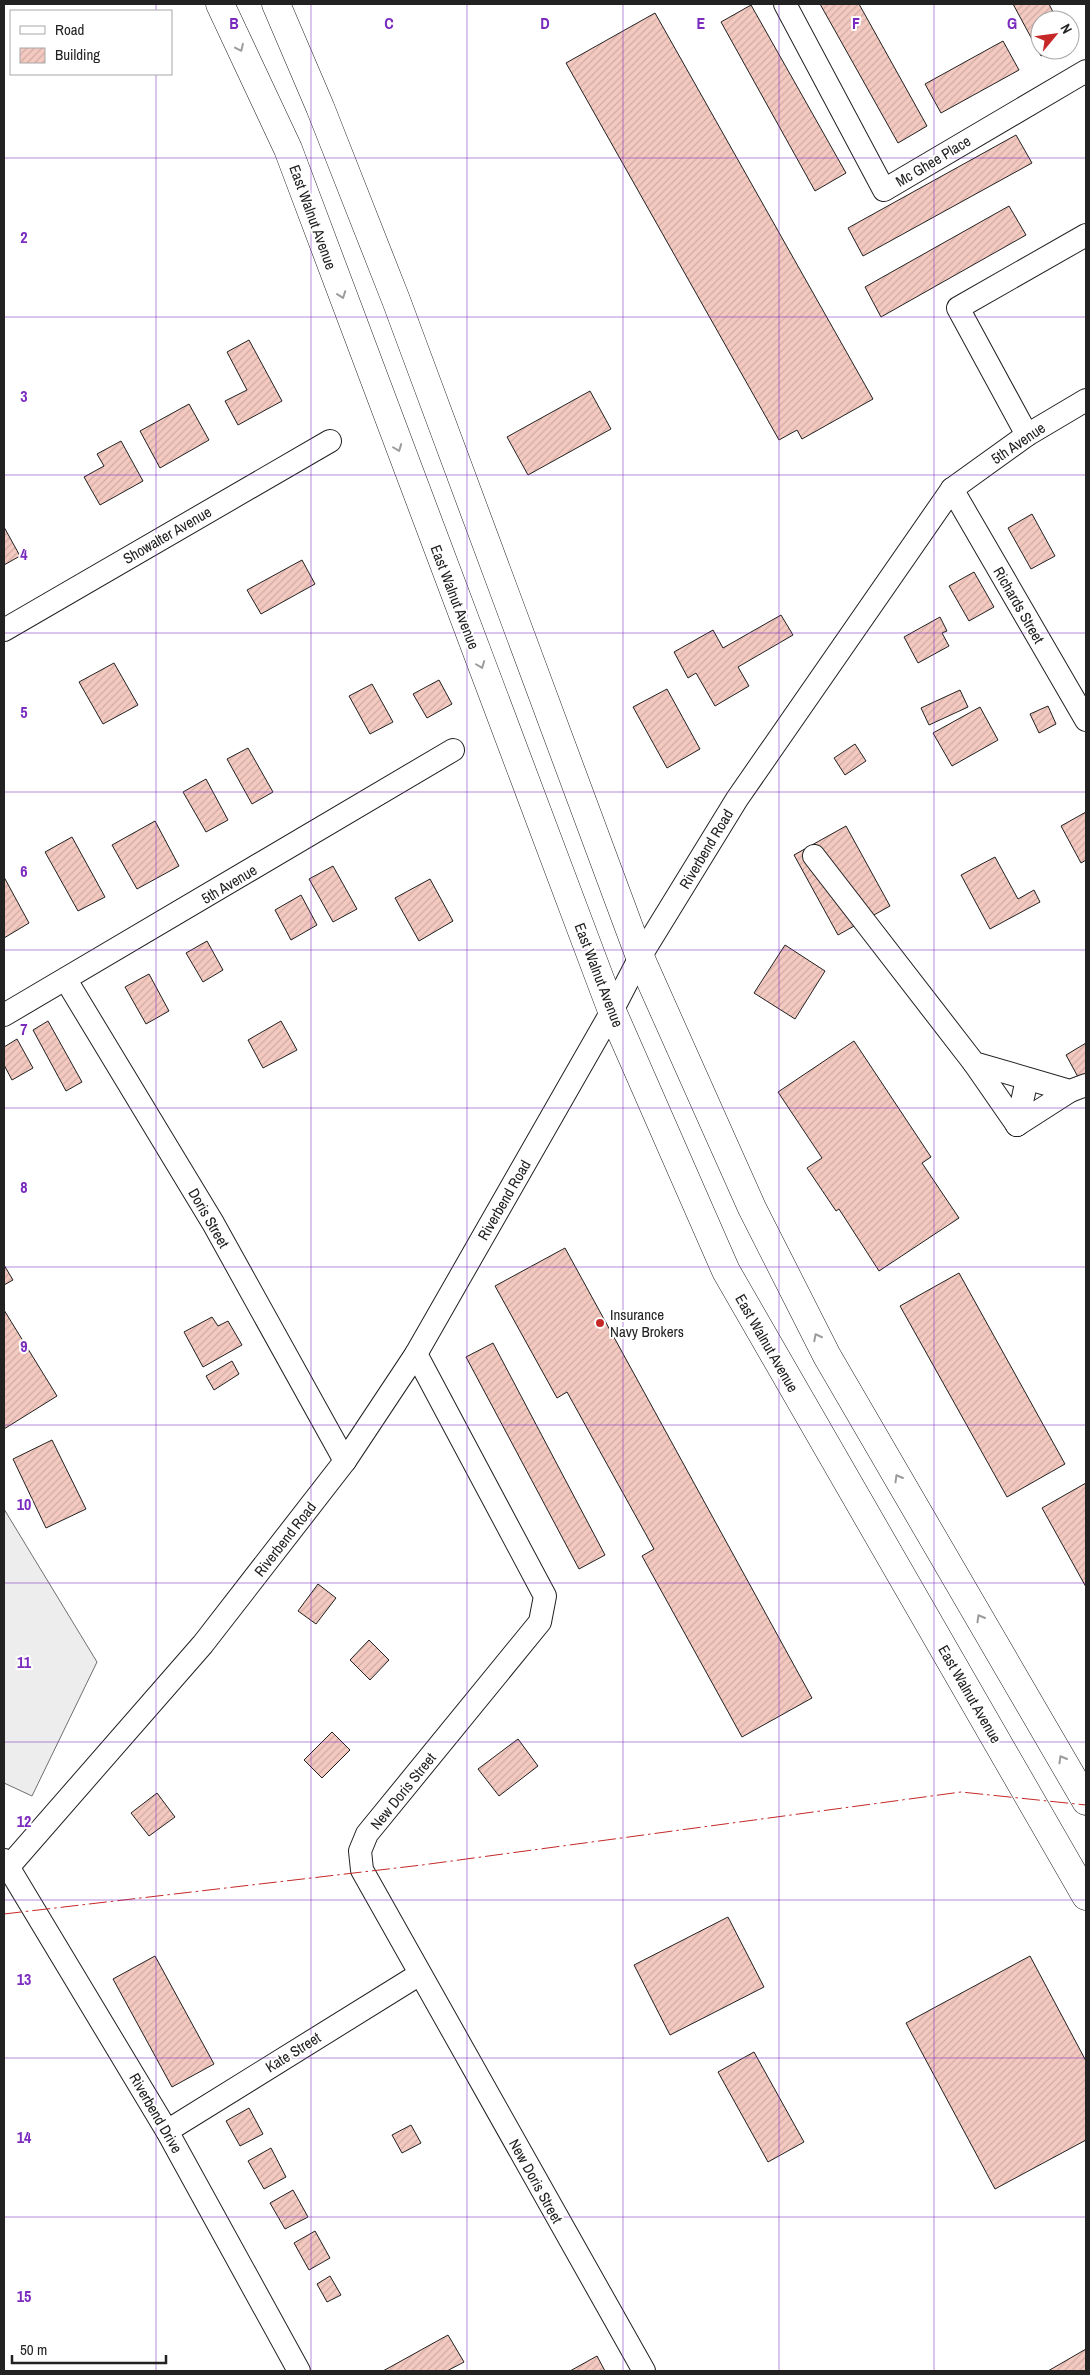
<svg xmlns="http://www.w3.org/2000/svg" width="1090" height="2375" viewBox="0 0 1090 2375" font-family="'Archivo Narrow',sans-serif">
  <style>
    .parking { fill: #ededed; stroke: #6f6f6f }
    .building { fill: url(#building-hatch); stroke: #222 }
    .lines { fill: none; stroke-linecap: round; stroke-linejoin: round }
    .minor-casing { stroke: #222; stroke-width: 24 }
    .major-casing { stroke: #222; stroke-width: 29 }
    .minor { stroke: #fff; stroke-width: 22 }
    .major { stroke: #fff; stroke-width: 28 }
    .power { stroke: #c62828; stroke-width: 1; stroke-dasharray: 18 4 2.5 4; stroke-linecap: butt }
    .oneway { stroke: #9c9c9c }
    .grid { fill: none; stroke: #7b2cbf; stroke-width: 1; stroke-opacity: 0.55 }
    .poi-dot { fill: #c62828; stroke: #fff; stroke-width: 2 }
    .labels { text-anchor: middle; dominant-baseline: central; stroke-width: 4; stroke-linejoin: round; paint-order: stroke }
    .street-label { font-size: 15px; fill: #222; stroke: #fff }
    .poi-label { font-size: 15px; fill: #222; stroke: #fff; text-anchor: start }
    .grid-label { font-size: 16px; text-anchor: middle; font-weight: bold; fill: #7b2cbf; stroke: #fff; stroke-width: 4; stroke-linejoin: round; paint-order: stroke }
  </style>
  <defs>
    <pattern id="building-hatch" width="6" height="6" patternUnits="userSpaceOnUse" patternTransform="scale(1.25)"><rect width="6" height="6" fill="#f3c9c0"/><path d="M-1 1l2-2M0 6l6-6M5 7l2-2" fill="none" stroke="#d0aca5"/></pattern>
  </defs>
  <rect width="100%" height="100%" fill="#fff"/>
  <path class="parking" d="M4,1509L97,1662L32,1796L4,1783Z"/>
  <g class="building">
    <path d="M820,4H859L927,126L898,143Z"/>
    <path d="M1013,4H1049L1057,20H1040V50H1052L1041,56Z"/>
    <path d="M751,5L846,173L815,191L721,22Z"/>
    <path d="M655,13L873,399L802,439L797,430L779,440L566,63Z"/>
    <path d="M1003,41L1019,70L941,113L925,84Z"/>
    <path d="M1016,135L1032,163L863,256L848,228Z"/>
    <path d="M1009,206L1026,235L881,317L865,287Z"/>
    <path d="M249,340L282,401L238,425L225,401L247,390L227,352Z"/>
    <path d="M590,391L611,429L528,475L507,437Z"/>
    <path d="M189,404L209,440L160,468L140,431Z"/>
    <path d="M121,441L143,481L100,505L84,477L104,466L97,454Z"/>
    <path d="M1032,514L1055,556L1031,569L1008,528Z"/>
    <path d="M4,527L20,556L4,565Z"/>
    <path d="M302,560L315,584L261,614L247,590Z"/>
    <path d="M974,572L994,607L969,621L949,586Z"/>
    <path d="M781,615L793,635L738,667L749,686L715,706L696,673L688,678L674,652L713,630L723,648Z"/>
    <path d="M940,617L947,631L942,633L949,646L918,663L904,637Z"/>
    <path d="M114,663L138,705L103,724L79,682Z"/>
    <path d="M439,680L452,704L427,718L413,694Z"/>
    <path d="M372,684L393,722L370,734L349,696Z"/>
    <path d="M667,689L700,749L667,768L633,707Z"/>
    <path d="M960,690L968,707L929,725L921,708Z"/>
    <path d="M1048,706L1056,724L1039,733L1030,714Z"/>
    <path d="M980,707L998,740L952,766L933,733Z"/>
    <path d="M855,744L866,761L845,775L834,758Z"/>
    <path d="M248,748L273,792L252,804L227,759Z"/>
    <path d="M206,779L228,820L206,832L183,792Z"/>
    <path d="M1086,812V860L1081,863L1061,826Z"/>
    <path d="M155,821L179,866L137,889L112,845Z"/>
    <path d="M846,826L890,906L838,935L794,855Z"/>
    <path d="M72,837L105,897L78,911L45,852Z"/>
    <path d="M995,857L1018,899L1034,890L1040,902L990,929L961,875Z"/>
    <path d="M333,866L357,909L333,922L309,879Z"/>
    <path d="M4,877L29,923L4,938Z"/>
    <path d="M430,879L453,921L419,941L395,898Z"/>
    <path d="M301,895L317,925L291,940L275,910Z"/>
    <path d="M207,941L223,970L203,982L186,953Z"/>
    <path d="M785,945L825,971L795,1019L754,993Z"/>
    <path d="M149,974L169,1011L146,1024L125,987Z"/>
    <path d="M48,1021L82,1082L66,1091L33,1030Z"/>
    <path d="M281,1021L297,1050L263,1068L248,1040Z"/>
    <path d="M17,1039L33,1068L12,1080L4,1065V1047Z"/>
    <path d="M854,1041L931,1157L922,1163L959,1218L879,1271L839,1209L836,1211L807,1168L822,1158L778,1092Z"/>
    <path d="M1086,1043V1086L1084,1088L1066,1055Z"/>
    <path d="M565,1248L812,1698L742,1737L642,1556L654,1549L567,1392L557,1398L495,1286Z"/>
    <path d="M4,1265L13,1280L4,1285Z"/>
    <path d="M959,1273L1065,1464L1007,1497L900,1306Z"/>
    <path d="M4,1310L57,1396L4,1429Z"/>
    <path d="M212,1317L218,1326L228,1321L242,1345L203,1367L184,1332Z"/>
    <path d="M493,1343L605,1555L579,1569L466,1357Z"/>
    <path d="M232,1361L239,1374L214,1390L206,1376Z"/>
    <path d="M52,1440L86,1509L46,1528L13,1459Z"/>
    <path d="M1086,1483V1587L1042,1508Z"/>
    <path d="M318,1584L336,1598L316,1624L298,1611Z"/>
    <path d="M369,1640L389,1660L370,1680L350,1660Z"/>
    <path d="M332,1732L350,1750L322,1778L304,1760Z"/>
    <path d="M518,1739L538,1766L499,1796L478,1769Z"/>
    <path d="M157,1793L175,1817L149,1836L131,1813Z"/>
    <path d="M728,1917L764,1987L670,2035L634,1965Z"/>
    <path d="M155,1956L214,2064L172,2087L113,1979Z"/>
    <path d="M1030,1956L1086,2061V2140L995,2189L906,2023Z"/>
    <path d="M754,2052L804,2142L768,2162L718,2072Z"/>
    <path d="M249,2108L263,2134L240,2146L226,2121Z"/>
    <path d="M411,2125L421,2143L402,2153L392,2135Z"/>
    <path d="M271,2148L286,2177L264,2189L248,2161Z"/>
    <path d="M293,2190L308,2217L285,2229L270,2203Z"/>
    <path d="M315,2231L330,2258L309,2270L294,2243Z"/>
    <path d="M330,2276L341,2295L327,2302L317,2284Z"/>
    <path d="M448,2335L464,2362L447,2371H383Z"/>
    <path d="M1086,2349V2371H1048Z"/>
    <path d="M597,2356L605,2371H570Z"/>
  </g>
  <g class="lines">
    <g class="minor-casing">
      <g id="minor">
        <path d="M785,4L884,190L1086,71"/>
        <path d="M1027,435L958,308L1086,235"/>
        <path d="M952,489L1086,720"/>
        <path d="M4,630L330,441"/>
        <path d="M814,856L974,1063L1070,1091L1086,1085"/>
        <path d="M66,980L213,1223L345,1461"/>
        <path d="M4,1015L453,750"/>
        <path d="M974,1063L1017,1125"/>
        <path d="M1017,1125L1070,1091"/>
        <path d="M1017,1125L1027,1079"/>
        <path d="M416,1354L545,1596L540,1622L367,1834L360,1851L362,1870L644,2371"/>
        <path d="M4,1860L167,2131L299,2371"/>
        <path d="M4,1872L203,1644L345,1461L416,1354L612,1011L640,957L737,799L952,489L1027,435L1086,400"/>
        <path d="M167,2131L420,1974"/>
      </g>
    </g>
    <g class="major-casing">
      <g id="major">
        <path d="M220,4L288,149L612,1011L726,1271L1086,1896"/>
        <path d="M276,4L320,107L396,300L640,957L752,1208L827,1356L1086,1801"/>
      </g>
    </g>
    <use href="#minor" class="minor"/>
    <use href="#major" class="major"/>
    <path class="power" d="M4,1914L422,1865L961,1792L1086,1805"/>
  </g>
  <defs><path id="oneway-chevron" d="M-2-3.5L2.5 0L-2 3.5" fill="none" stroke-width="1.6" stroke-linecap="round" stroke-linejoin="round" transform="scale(1.25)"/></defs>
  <g class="oneway">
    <use href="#oneway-chevron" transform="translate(240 48) rotate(65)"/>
    <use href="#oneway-chevron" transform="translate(342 295) rotate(70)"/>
    <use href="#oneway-chevron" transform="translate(398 448) rotate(69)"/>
    <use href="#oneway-chevron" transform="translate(481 665) rotate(69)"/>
    <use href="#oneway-chevron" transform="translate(817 1337) rotate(-117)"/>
    <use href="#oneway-chevron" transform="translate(898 1478) rotate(-120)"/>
    <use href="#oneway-chevron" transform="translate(980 1618) rotate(-120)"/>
    <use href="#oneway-chevron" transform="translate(1062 1759) rotate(-120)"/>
  </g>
  <path class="grid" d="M156,4V11M311,4V2371M467,4V2371M623,4V2371M779,4V2371M934,4V2371M156,74V2371M4,158H1086M4,317H1086M4,475H1086M4,633H1086M4,792H1086M4,950H1086M4,1108H1086M4,1267H1086M4,1425H1086M4,1583H1086M4,1742H1086M4,1900H1086M4,2058H1086M4,2217H1086"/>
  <circle class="poi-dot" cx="600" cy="1323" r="5"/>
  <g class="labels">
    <g class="street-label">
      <text transform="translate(933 161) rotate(-31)">Mc Ghee Place</text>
      <text transform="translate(313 217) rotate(70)">East Walnut Avenue</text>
      <text transform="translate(1018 443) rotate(-34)">5th Avenue</text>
      <text transform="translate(167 535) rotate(-30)">Showalter Avenue</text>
      <text transform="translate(455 597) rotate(69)">East Walnut Avenue</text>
      <text transform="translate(1019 605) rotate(60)">Richards Street</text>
      <text transform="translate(706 849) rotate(-59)">Riverbend Road</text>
      <text transform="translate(229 884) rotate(-31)">5th Avenue</text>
      <text transform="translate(599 975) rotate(69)">East Walnut Avenue</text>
      <text transform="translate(504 1200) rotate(-60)">Riverbend Road</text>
      <text transform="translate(209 1218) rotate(60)">Doris Street</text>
      <text transform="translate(767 1343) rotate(60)">East Walnut Avenue</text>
      <text transform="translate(285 1539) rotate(-52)">Riverbend Road</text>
      <text transform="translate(970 1694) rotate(60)">East Walnut Avenue</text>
      <text transform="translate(403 1791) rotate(-51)">New Doris Street</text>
      <text transform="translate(293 2052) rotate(-32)">Kate Street</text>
      <text transform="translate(156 2113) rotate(60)">Riverbend Drive</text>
      <text transform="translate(536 2181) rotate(61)">New Doris Street</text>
    </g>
    <g class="poi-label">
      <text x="610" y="1314">Insurance<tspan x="610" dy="17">Navy Brokers</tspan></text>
    </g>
  </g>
  <g class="grid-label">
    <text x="234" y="29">B</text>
    <text x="389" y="29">C</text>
    <text x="545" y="29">D</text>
    <text x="701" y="29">E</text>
    <text x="856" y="29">F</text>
    <text x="1012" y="29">G</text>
    <text x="24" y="243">2</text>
    <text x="24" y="402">3</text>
    <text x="24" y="560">4</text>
    <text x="24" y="718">5</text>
    <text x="24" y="877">6</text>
    <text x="24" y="1035">7</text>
    <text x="24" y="1193">8</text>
    <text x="24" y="1352">9</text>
    <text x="24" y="1510">10</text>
    <text x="24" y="1668">11</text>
    <text x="24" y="1827">12</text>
    <text x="24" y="1985">13</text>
    <text x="24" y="2143">14</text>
    <text x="24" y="2302">15</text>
  </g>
  <rect width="1090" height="2375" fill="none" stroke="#222222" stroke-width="10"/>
  <rect x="10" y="10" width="162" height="65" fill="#ffffff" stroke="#a7a7a7"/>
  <rect x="20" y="26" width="25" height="8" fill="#ffffff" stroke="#a7a7a7"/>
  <text x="55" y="35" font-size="15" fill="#222222">Road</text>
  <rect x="20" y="48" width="25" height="15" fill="url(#building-hatch)" stroke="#a7a7a7"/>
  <text x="55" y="60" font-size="15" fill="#222222">Building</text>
  <g transform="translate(1055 35) rotate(61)"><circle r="24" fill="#ffffff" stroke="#a7a7a7"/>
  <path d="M0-4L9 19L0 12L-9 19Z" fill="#c62828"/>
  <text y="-8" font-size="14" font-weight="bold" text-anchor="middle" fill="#222222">N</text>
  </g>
  <path d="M12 2355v8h154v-8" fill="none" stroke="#222222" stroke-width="2.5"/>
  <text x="20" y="2355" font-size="15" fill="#222222" stroke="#ffffff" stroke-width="4" paint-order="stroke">50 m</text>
</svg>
